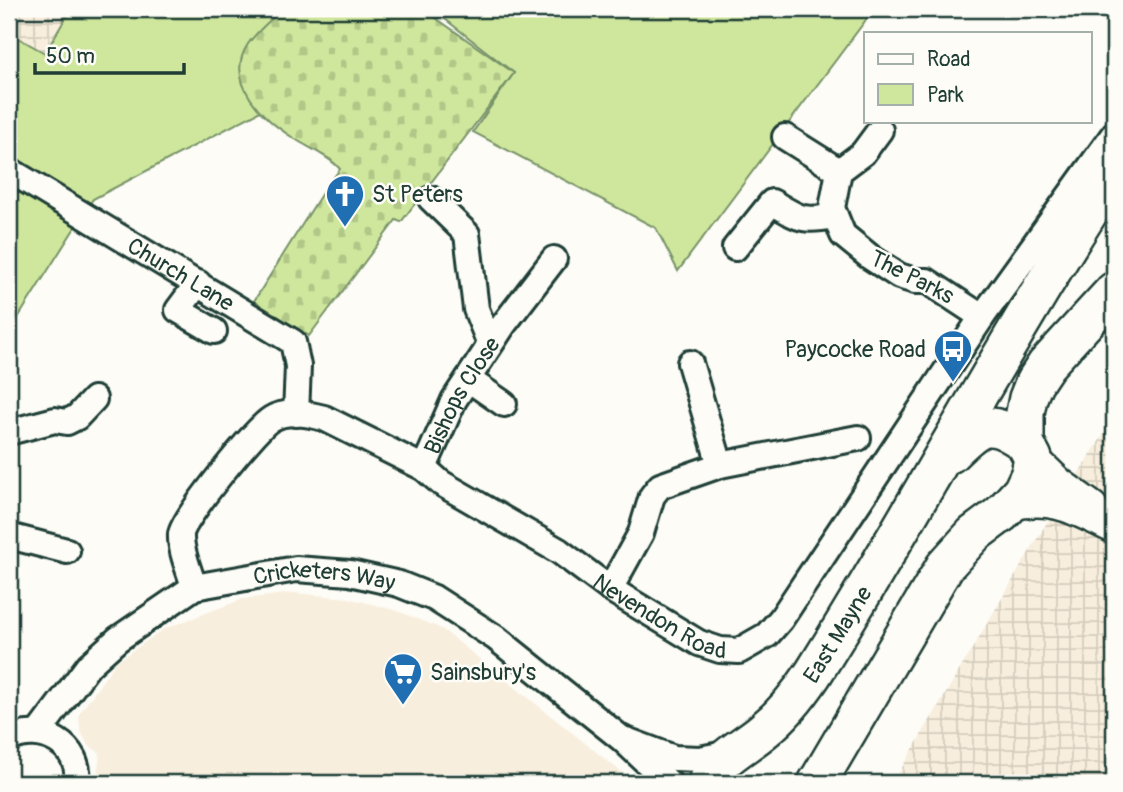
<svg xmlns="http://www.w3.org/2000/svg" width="1123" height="792" viewBox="0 0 1123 792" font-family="Pangolin,sans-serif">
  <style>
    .built { fill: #f8eedd }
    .industrial { fill: url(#industrial-grid) }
    .green { fill: #cfe79d; stroke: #779268; stroke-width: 2 }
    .cemetery { fill: url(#cemetery-stones); stroke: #779268; stroke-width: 2 }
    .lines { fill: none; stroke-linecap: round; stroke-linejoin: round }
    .minor-casing { stroke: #1f3d34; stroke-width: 30 }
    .tertiary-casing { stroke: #1f3d34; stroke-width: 35 }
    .primary-casing { stroke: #1f3d34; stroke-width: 42 }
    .minor { stroke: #fdfcf7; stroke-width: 24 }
    .tertiary { stroke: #fdfcf7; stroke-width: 30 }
    .primary { stroke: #fdfcf7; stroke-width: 37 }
    .labels { text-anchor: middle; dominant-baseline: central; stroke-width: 5; stroke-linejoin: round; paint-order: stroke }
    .poi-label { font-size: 23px; fill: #1f3d34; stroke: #fdfcf7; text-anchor: start }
    .street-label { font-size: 23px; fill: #1f3d34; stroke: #fdfcf7 }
  </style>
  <defs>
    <pattern id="industrial-grid" width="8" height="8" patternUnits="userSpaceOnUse" patternTransform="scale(1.75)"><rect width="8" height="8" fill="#f8eedd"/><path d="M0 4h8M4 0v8" fill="none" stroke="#d4cdbe"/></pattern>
    <pattern id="cemetery-stones" width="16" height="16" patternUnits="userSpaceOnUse" patternTransform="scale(1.75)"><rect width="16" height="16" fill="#cfe79d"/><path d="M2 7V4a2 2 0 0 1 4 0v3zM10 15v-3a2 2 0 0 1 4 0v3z" fill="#b1c788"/></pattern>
  </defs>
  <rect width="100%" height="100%" fill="#fdfcf7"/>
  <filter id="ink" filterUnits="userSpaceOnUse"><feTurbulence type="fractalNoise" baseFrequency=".0143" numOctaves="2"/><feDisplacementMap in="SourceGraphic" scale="14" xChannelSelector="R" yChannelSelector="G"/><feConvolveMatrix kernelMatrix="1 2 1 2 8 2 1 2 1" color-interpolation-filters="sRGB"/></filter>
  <g filter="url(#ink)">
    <path class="built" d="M293,593L348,598L395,610L442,629L635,783H96L100,753L88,745L80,730L79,714L116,662L164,629L243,599Z"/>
    <g class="industrial">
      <path d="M9,9H71L45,53L9,33Z"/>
      <path d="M1114,418V783H893L1041,532Z"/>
    </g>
    <path class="green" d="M71,9H874L678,271L656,228L473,132L514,73L441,16L93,199L9,332V33L45,53Z"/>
    <path class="cemetery" d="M282,9H423L514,73L401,222L396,220L309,336L254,301L322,193L340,169C329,156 309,148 295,139C264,120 223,82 248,44C257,31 271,20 282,9Z"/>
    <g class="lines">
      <g class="minor-casing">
        <g id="minor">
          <path d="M880,130L863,153L839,171L832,208L843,235L870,257L899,276L915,281H927L982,317"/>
          <path d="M785,137L839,171"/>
          <path id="s1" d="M9,170L293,342L298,366L296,414"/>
          <path d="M431,199L467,234L476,309L490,344"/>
          <path d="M735,248L772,202C800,219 802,222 835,216"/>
          <path d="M198,283L178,310L214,331"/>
          <path d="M468,379L504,404"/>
          <path d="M9,432L55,420L67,422L77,417L94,399"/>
          <path d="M720,465L858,438"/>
          <path id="s2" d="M424,468L454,400L504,324L554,259"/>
          <path d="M9,536L67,551"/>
          <path id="s3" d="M194,587C190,572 180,551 181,534C182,519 256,428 271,419C286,409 308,414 324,418L424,468L441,483L559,551L610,589L699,643L720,650L739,651L767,635L781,619L982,317L1114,134"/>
          <path d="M610,589L641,533L652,496L660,486L720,465L690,363"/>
          <path id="s4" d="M38,733L89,665L118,639L194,587L296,569L350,573L399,584L434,598L496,638L622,739L669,783"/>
          <path d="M9,739C41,723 82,745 77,783"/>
          <path d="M626,740L674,758L700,759L730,753"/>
        </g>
      </g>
      <g class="tertiary-casing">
        <g id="tertiary">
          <path d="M1033,458L1060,484L1092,507"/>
          <path d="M1010,505C1054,494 1076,510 1114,528"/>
        </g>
      </g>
      <g class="primary-casing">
        <g id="primary">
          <path d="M950,454C980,424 988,417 1025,443"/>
          <path id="s5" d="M707,783C720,756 743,748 764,730C784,714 799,695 813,674C917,509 1007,336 1114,173"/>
          <path d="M817,783L945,566L974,534L1001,514L1022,491L1030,474L1033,458L1025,443V413L1028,398L1034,383L1046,365L1114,291"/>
        </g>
      </g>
      <use href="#minor" class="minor"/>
      <use href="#tertiary" class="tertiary"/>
      <use href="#primary" class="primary"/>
    </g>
  </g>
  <defs>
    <g id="church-pin" transform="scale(2.0125)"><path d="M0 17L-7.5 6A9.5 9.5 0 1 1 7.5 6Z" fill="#1f6fb2" stroke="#fdfcf7"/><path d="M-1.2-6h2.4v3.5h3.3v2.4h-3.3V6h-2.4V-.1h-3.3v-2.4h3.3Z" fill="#fff"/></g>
    <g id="bus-pin" transform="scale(2.0125)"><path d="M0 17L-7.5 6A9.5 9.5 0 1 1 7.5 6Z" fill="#1f6fb2" stroke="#fdfcf7"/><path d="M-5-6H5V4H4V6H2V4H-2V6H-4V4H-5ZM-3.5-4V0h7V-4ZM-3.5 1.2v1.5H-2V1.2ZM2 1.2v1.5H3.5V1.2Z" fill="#fff"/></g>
    <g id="supermarket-pin" transform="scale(2.0125)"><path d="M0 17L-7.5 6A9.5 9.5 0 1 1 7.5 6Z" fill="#1f6fb2" stroke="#fdfcf7"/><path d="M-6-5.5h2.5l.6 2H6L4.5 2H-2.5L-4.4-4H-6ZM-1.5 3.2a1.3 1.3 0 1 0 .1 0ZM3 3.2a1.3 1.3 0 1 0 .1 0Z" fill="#fff"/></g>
  </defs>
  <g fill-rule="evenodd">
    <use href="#church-pin" x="345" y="194"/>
    <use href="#bus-pin" x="953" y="349"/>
    <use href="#supermarket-pin" x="403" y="672"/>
  </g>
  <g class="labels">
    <g class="poi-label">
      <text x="372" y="194">St Peters</text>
      <text x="926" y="349" text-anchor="end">Paycocke Road</text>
      <text x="430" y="672">Sainsbury's</text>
    </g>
    <g class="street-label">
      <text stroke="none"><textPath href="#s1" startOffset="201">Church Lane</textPath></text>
      <text transform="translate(912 277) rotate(27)">The Parks</text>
      <text stroke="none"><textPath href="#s2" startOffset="82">Bishops Close</textPath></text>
      <text stroke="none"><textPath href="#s4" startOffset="348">Cricketers Way</textPath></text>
      <text stroke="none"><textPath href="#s3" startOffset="648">Nevendon Road</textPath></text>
      <text stroke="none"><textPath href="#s5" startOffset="200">East Mayne</textPath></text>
    </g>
  </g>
  <rect width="1123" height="792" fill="none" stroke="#fdfcf7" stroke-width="35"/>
  <rect x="18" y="18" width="1088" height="757" fill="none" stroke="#1f3d34" stroke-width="2.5" filter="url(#ink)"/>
  <rect x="864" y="32" width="228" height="91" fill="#fdfcf7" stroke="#a4b0a9" stroke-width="2"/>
  <rect x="878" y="54" width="35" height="10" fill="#fdfcf7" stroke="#a4b0a9" stroke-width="2"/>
  <text x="927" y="66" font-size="21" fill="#1f3d34">Road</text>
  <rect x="878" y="84" width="35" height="21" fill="#cfe79d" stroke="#a4b0a9" stroke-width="2"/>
  <text x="927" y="102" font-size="21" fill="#1f3d34">Park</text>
  <path d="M35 63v10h149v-10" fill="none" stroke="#1f3d34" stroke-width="3.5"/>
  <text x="46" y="63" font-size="21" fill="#1f3d34" stroke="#fdfcf7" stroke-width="5" paint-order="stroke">50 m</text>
</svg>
